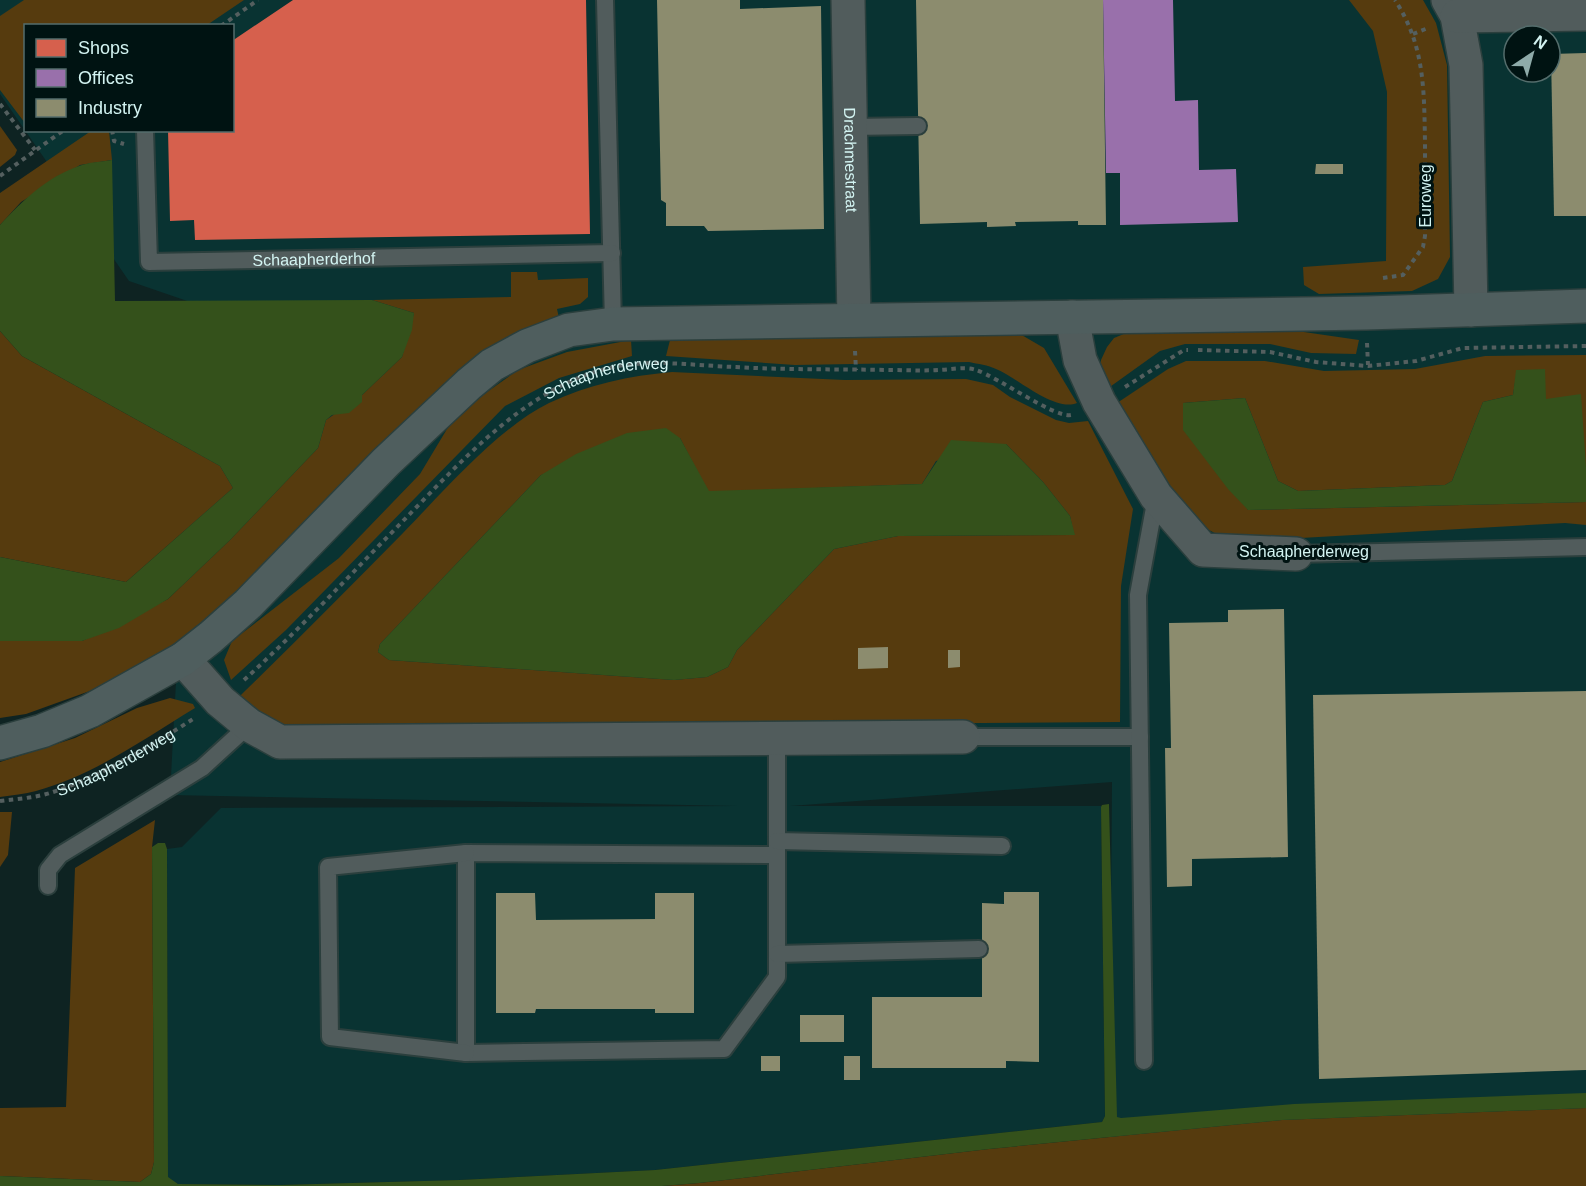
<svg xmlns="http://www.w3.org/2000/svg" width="1586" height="1186" viewBox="0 0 1586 1186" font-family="Helvetica,sans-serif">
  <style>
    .built { fill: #093332; fill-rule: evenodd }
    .green { fill: #563b0e; fill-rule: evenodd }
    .water { fill: #34511b }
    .shops { fill: #d6604d }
    .offices { fill: #9970ab }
    .industry { fill: #8c8c6e }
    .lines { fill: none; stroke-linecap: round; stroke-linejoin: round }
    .lane-casing { stroke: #2b3f3d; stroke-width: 20 }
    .street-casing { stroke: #2b3f3d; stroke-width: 36 }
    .secondary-casing { stroke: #2b3f3d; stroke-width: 36 }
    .path { stroke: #545f5f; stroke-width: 4; stroke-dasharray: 4.5 4.5; stroke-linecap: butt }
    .lane { stroke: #515c5c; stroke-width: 16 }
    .street { stroke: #515c5c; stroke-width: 33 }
    .secondary { stroke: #4f5e5e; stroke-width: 33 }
    .labels { text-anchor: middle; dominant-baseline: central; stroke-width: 6; stroke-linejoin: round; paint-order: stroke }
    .street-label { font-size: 16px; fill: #d3f4f2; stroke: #001312 }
  </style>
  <rect width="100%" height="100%" fill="#0e2322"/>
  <path class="built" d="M0,0H1586V1186H1109L1112,782L790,806H1101L1105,1116L1102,1122L655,1170L459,1180L280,1185L178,1184L168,1178L167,849L182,847L221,808L737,806L170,795L196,304L129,281L0,94ZM26,26H232V130H26ZM1514,36H1550V72H1514Z"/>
  <g class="green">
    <path d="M24,0H244L207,25L26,26L25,123L0,90V16Z"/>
    <path d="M1349,0H1423L1436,23L1447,65L1450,257L1438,279L1412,291L1319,294L1304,285L1303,267L1386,261L1387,92L1373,31Z"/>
    <path d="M0,126L17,150L15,155L0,167Z"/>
    <path d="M91,131H109L112,160L80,165L21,202L0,225V193Z"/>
    <path d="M511,272H537L538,280L588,278V297L580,304L557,309L559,318L486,350L444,384L224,604L167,650L101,687L26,714L0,718V641H82L168,599L230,540L318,448L326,420L362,395L402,357L414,313L372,300L511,297Z"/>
    <path d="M0,331L22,356L220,466L233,488L126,582L0,557Z"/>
    <path d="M1131,331H1297L1359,340L1356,354L1311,353L1270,344H1185L1160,351L1107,389L1100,370L1101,360L1107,347L1114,338Z"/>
    <path d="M1020,334L1044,348L1077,403C1054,412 1018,378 996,369C988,365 978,364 969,362L795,365L666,356L670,340Z"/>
    <path d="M631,340L632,356L559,378L505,406L286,630L231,680L224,660L232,641L339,558L420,474L456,414L518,370L567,352Z"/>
    <path d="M1586,355V467L1546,400L1517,370L1513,395L1483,402L1452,481L1445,485L1298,491L1278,481L1245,398L1183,403L1248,510L1586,502V525L1565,523L1232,542L1182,516L1117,403L1168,369L1186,361H1265L1324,371L1415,369L1485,356Z"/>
    <path d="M672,372L845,380L966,379L993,385L1010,397L1056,420L1069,423L1088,421L1133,509L1121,586L1120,722L286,728L264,722L238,698C293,644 348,589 403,533C443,492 498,428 549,403C589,384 629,376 672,372ZM680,438L708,492L922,484L936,461L1006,444L1043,482L1070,516L1074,535L898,536L834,549L737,650L728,667L707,677L674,680L389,660L378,652L380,644L541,475Z"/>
    <path d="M170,698L193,704L195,708C144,739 94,775 36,791C25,794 12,795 0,797V762L75,738L137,708Z"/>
    <path d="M0,812H12L8,855L0,867Z"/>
    <path d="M155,820L152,847L154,1162L151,1174L140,1182L0,1176V1108L66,1107L75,868Z"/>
    <path d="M1586,1108V1186H662L699,1183L989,1149L1282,1120Z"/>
  </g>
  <g class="water">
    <path d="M112,160L115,301L372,300L414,313L412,330L402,357L362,395V402L349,413L332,415L326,420L318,448L230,540L168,599L119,628L82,641H0V557L126,582L233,488L220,466L22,356L0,331V225C23,200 47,177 79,166C89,162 101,162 112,160Z"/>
    <path d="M1545,369L1546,399L1581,394L1586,467V502L1248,510L1228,489L1183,430V403L1245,398L1278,481L1298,491L1445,485L1452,481L1483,402L1513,395L1516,370Z"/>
    <path d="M666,428L680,438L709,491L922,484L951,440L1006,444L1043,482L1070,516L1075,535L898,536L834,549L737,650L728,667L707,677L674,680L389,660L378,652L380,644L541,475L576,454L627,433Z"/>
    <path d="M1109,804L1117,1117L1121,1118L1294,1104L1586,1093V1108L1282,1120L989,1149L699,1183L662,1186H0V1176L140,1182L151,1174L154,1162L152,847L158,843H165L167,849L168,1177L178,1184L280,1185L459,1180L655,1170L1102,1122L1105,1116L1101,807L1102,805Z"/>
  </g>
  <path class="shops" d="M293,0H586L590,234L195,240L194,220L170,221L168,130H232V41Z"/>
  <path class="offices" d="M1103,0H1173L1175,101L1198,100L1199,170L1236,169L1238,222L1120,225V173H1106Z"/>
  <g class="industry">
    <path d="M657,0H740V9L821,6L824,229L708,231L704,226H666V203L661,200Z"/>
    <path d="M916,0H1103L1106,225H1078V221L1015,222L1016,226L987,227V222L920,224Z"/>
    <path d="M1586,53V216H1554L1551,54Z"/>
    <path d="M1316,164H1343V174H1315Z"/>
    <path d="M1284,609L1288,857L1192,859V886L1167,887L1165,748H1171L1169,623L1228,622V610Z"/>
    <path d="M888,647V668L858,669V648Z"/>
    <path d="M948,650H960V667L948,668Z"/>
    <path d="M1586,691V1070L1319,1079L1313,695Z"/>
    <path d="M1004,892H1039V1062L1006,1061V1068H872V997H982V903L1004,904Z"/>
    <path d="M496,893H535L536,920L655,919V893H694V1013H655V1009H536L535,1013H496Z"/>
    <rect x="800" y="1015" width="44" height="27"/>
    <rect x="761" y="1056" width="19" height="15"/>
    <rect x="844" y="1056" width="16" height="24"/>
  </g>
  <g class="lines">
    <g class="lane-casing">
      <g id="lane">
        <path d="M605,0L613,324"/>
        <path d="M850,127L918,126"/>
        <path id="s3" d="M145,130L149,262L612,253"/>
        <path d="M1296,554L1586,547"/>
        <path d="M963,737H1140"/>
        <path d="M777,739V977L724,1049L466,1053V853L777,855"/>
        <path d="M777,841L1002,846"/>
        <path d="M48,886V870L60,855L202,768L249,725"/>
        <path d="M777,954L979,949"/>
        <path d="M466,1053L330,1037L328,867L466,853"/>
        <path d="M1144,1061L1138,595L1156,497"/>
      </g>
    </g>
    <g class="street-casing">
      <g id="street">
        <path id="s4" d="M848,0L854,320"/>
        <path d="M1448,0L1457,16L1466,65L1471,310"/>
        <path d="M1457,16L1586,14"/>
        <path d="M1072,317L1080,360L1099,402L1156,496L1203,550L1296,554"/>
        <path d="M183,659L220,701L249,725L280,742L963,737"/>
      </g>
    </g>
    <g class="secondary-casing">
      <path id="secondary" d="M0,743L42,731L90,711L183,659L211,637L248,604L386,462L469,384L492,365L527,346L569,330L613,324L1367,313L1586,306"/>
    </g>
    <g class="path">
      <path d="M221,26L258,0"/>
      <path d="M1413,34L1428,28"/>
      <path d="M0,104L35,150"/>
      <path d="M112,130L114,141L124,144"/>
      <path d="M0,176L64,130"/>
      <path d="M1383,278L1403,275L1423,247L1425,236C1425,205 1425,174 1425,143C1424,90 1425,46 1395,0"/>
      <path d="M1367,343L1368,365"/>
      <path d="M1198,350L1270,352L1316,362L1368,366L1416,361L1463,348L1586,346"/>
      <path d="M855,351L856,370"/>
      <path d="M1125,387L1184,350H1188"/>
      <path id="s1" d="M244,680C299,630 349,576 401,523C463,460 532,379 625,365C659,360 701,366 736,367C787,370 838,369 890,370C906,370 922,371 938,370C949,370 965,366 976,370C998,377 1054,418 1071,415"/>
      <path id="s2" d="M0,801C16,799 34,798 50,793C98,778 151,746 193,719"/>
    </g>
    <use href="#lane" class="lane"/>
    <use href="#street" class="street"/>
    <use href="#secondary" class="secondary"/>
  </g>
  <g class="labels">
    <g class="street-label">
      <text stroke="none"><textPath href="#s4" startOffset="160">Drachmestraat</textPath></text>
      <text transform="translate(1425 196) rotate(-90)">Euroweg</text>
      <text stroke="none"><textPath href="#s3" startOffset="297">Schaapherderhof</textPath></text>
      <text stroke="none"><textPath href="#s1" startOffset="480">Schaapherderweg</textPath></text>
      <text x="1304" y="551">Schaapherderweg</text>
      <text stroke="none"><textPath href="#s2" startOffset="123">Schaapherderweg</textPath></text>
    </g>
  </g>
  <rect x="24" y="24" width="210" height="108" fill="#001312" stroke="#546d6c" stroke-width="1.5"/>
  <rect x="36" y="39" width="30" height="18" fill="#d6604d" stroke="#546d6c" stroke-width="1.5"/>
  <text x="78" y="54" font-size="18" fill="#d3f4f2">Shops</text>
  <rect x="36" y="69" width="30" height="18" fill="#9970ab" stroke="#546d6c" stroke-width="1.5"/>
  <text x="78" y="84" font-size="18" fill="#d3f4f2">Offices</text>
  <rect x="36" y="99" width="30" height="18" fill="#8c8c6e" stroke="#546d6c" stroke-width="1.5"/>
  <text x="78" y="114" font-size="18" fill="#d3f4f2">Industry</text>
  <g transform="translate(1532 54) rotate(36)"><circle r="28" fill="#001312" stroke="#546d6c" stroke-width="1.5"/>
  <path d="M0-4.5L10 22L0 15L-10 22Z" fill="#8eaba9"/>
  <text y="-9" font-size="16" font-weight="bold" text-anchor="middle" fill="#d3f4f2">N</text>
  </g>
</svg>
